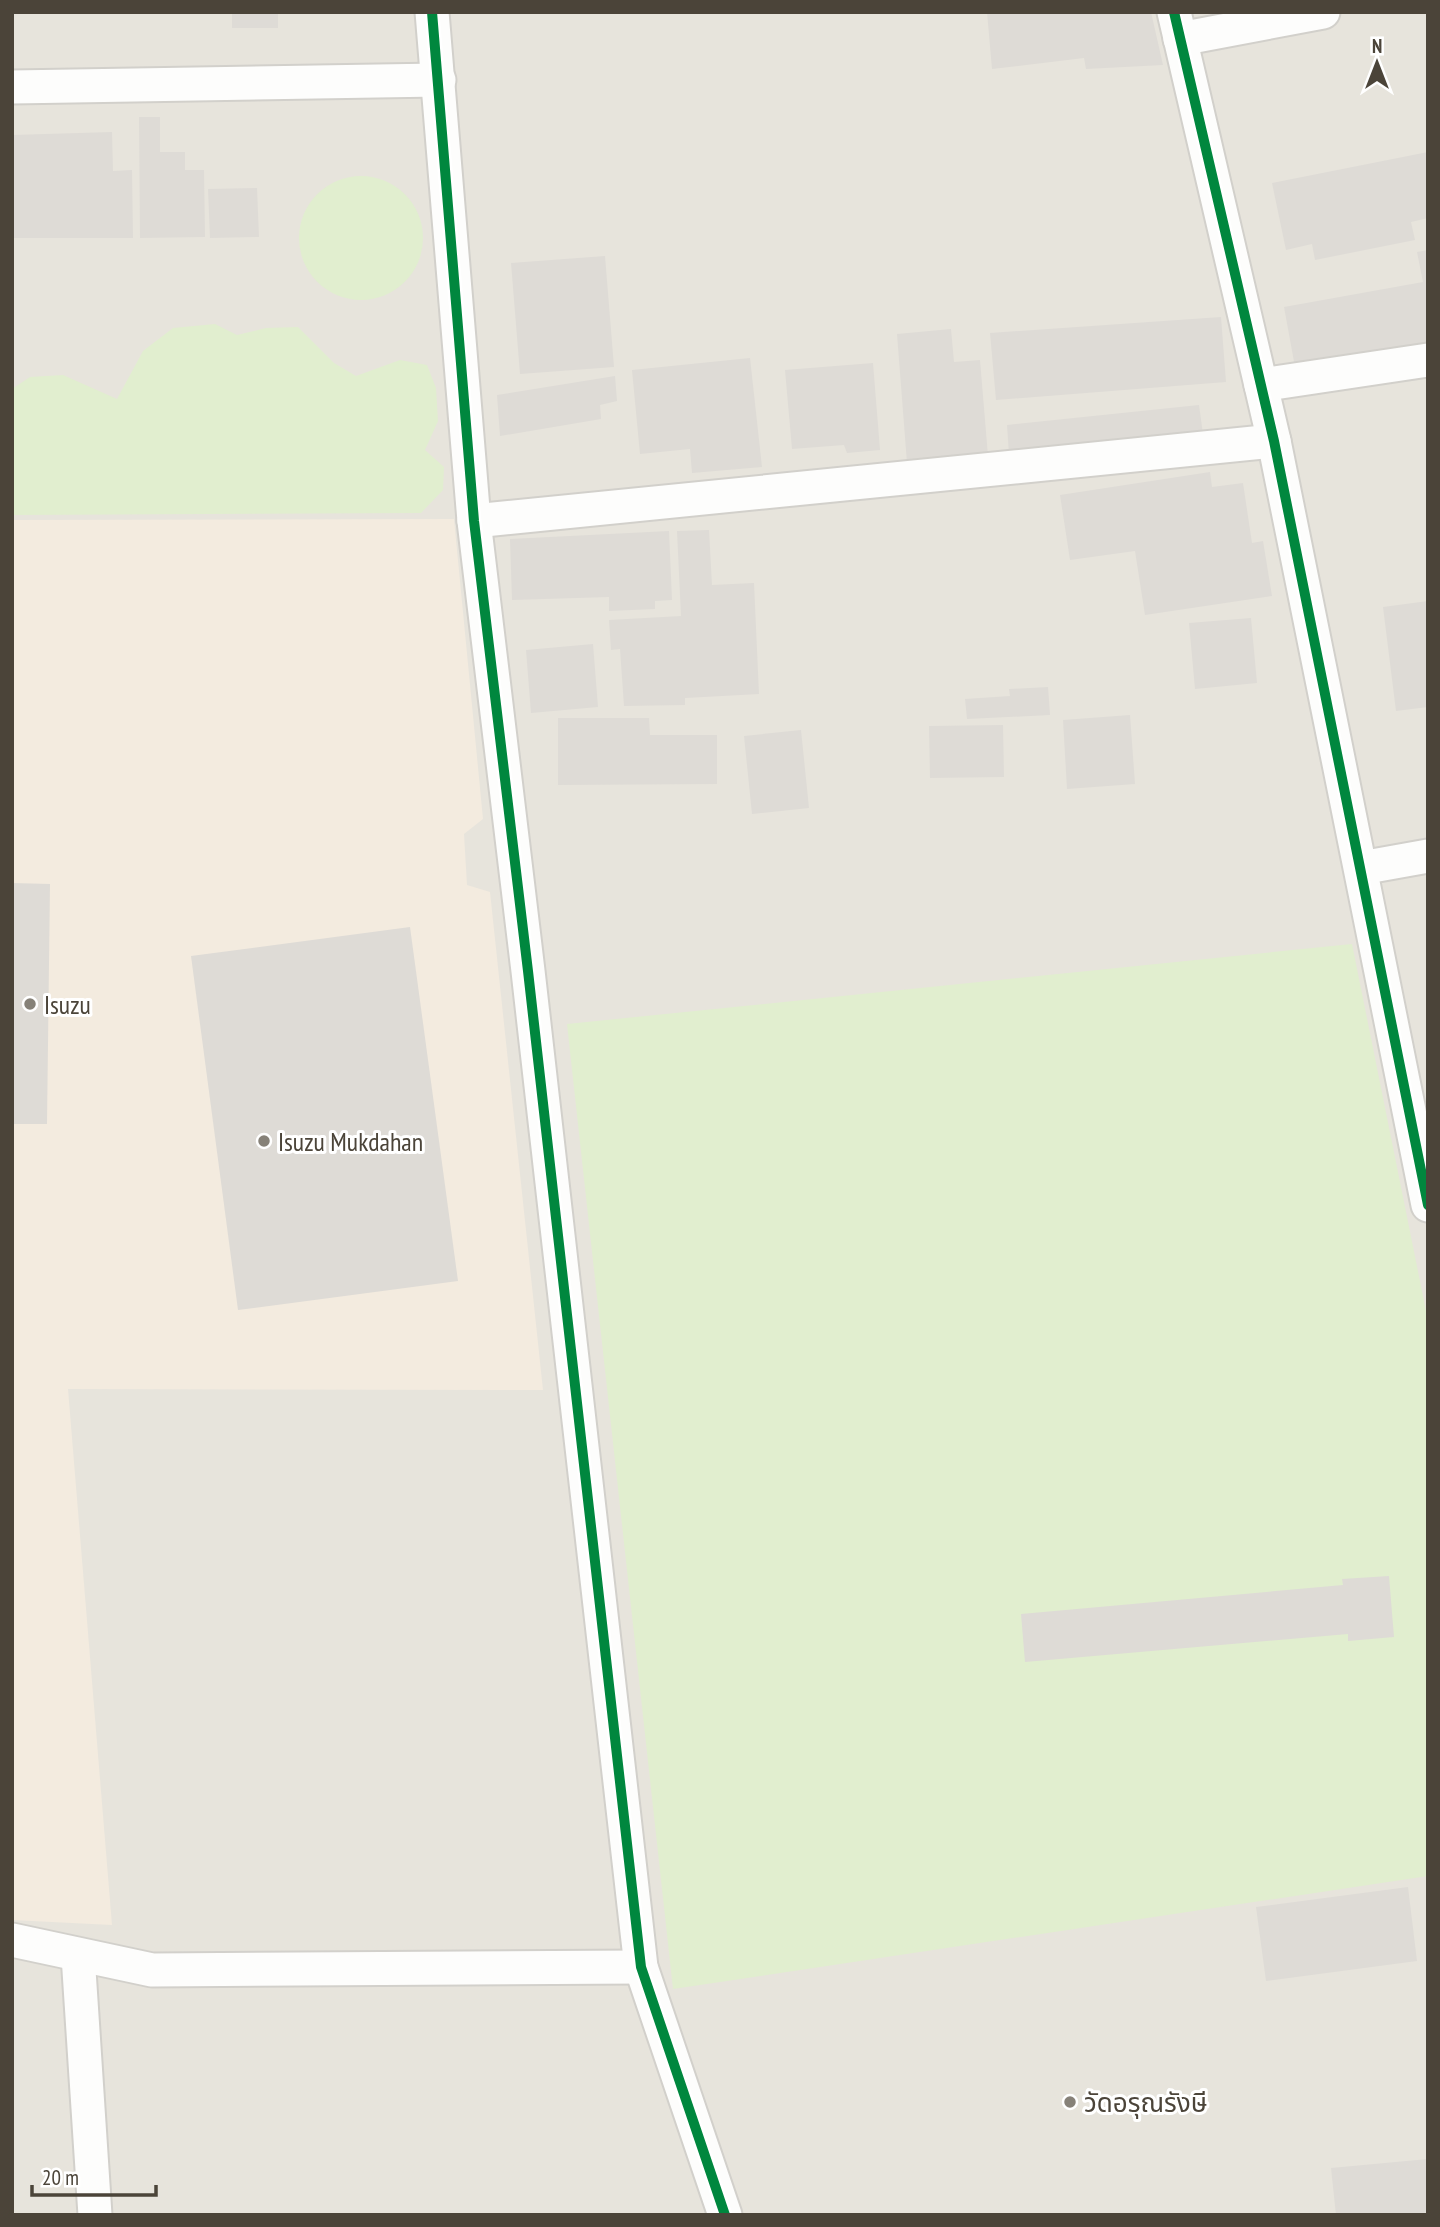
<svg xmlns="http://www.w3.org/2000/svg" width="1440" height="2227" viewBox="0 0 1440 2227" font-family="'PT Sans Narrow','Noto Sans Thai',sans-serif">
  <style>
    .residential { fill: #e7e4dc }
    .commercial { fill: #f3ebdf }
    .green { fill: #e1eecf }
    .building { fill: #dedbd6 }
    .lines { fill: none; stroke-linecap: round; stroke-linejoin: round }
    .street-casing { stroke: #d2d0cb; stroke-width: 37 }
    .street { stroke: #fdfdfc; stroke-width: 33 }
    .cycleway-casing { stroke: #fff; stroke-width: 15 }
    .cycleway { stroke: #00873e; stroke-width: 10 }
    .poi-dot { fill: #868178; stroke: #fff; stroke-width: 2.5 }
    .labels { text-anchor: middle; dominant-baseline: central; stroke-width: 6; stroke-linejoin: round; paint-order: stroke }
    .poi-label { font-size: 26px; fill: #4b4439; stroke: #fff; text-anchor: start }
  </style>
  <rect width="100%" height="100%" fill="#f4f2ee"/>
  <rect class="residential" x="12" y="12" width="1416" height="2203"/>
  <path class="commercial" d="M454,519L483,819L464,834L467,885L490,892L543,1390L68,1389L112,1925L12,1920V520Z"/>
  <g class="green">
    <circle cx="361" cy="238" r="62"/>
    <path d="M215,324L237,335L266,328L298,327L334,363L356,376L400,360L427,365L436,388L438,421L425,450L444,467L443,490L421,513L12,515V389L30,377L63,375L117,399L143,351L173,328Z"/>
    <path d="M1352,944L1428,1321V1876L673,1989L567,1024Z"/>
  </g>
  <g class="building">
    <rect x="232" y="12" width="46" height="16"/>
    <path d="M987,12H1151L1163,65L1086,69L1084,58L992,69Z"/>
    <path d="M139,117H160V152H185V170H204L205,237L140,238Z"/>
    <path d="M112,132L113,171L132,170L133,238H12V135Z"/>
    <path d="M1428,152V218L1411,222L1415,240L1315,260L1312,244L1286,250L1272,183Z"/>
    <path d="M257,188L259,237L210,238L208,189Z"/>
    <path d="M1428,250V344L1295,367L1284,307L1423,282L1417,252Z"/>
    <path d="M605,256L614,367L520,374L511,263Z"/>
    <path d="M1221,317L1226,382L996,400L990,333Z"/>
    <path d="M951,329L954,362L980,360L988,456L907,463L897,334Z"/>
    <path d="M750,358L762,467L692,473L690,449L640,454L632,370Z"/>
    <path d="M873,363L880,450L847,453L844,445L792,449L785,370Z"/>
    <path d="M615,376L617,401L600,405L601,419L500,436L497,395Z"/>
    <path d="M1199,405L1203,434L1009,454L1007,425Z"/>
    <path d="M1210,472L1212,487L1243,483L1252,543L1263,541L1272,596L1145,615L1135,551L1070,560L1060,495Z"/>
    <path d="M709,530L712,585L754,583L759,694L685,698V705L624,706L620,649L611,650L609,620L681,616L677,531Z"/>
    <path d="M669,531L672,600L655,601V609L609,611V597L512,600L510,539Z"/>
    <path d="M1428,601V707L1396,711L1383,607Z"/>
    <path d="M1251,618L1257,683L1195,689L1189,623Z"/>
    <path d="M593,644L598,707L531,713L526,650Z"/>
    <path d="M1048,687L1050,715L967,719L965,699L1010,696L1009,689Z"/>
    <path d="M1130,715L1135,784L1067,789L1063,720Z"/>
    <path d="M558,718H649L650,735H717V784L558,785Z"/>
    <path d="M1003,725L1004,777L930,778L929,726Z"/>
    <path d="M801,730L809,808L752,814L744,736Z"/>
    <path d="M12,883L50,884L47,1124H12Z"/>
    <path d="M410,927L458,1281L238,1310L191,956Z"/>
    <path d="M1389,1576L1394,1637L1348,1641V1634L1025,1662L1021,1614L1343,1585L1342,1579Z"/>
    <path d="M1408,1887L1417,1961L1266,1981L1256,1907Z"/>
    <path d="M1428,2159V2215H1336L1331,2168Z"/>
  </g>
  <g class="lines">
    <g class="street-casing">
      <g id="street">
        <path d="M432,12L474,521L528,971L641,1967L725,2215"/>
        <path d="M1174,12L1274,441L1428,1205"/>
        <path d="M1180,39L1323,12"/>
        <path d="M12,87L439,80"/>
        <path d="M1261,385L1428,360"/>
        <path d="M474,521L1274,441"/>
        <path d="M1361,868L1428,856"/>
        <path d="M12,1940L152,1970L641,1967"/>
        <path d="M78,1955L95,2215"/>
      </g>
    </g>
    <use href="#street" class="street"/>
    <g class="cycleway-casing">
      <g id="cycleway">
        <path d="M432,12L474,521L528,971L641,1967L725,2215"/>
        <path d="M1174,12L1274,441L1428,1205"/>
      </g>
    </g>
    <use href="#cycleway" class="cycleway"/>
  </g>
  <g class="poi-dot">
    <circle cx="30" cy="1004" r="7"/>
    <circle cx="264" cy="1141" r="7"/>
    <circle cx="1070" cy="2102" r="7"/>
  </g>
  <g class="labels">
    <g class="poi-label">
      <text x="44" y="1004">Isuzu</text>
      <text x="278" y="1141">Isuzu Mukdahan</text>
      <text x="1084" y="2102">วัดอรุณรังษี</text>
    </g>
  </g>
  <rect width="1440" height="2227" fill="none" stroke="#4b4439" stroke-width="28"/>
  <g transform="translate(1377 63)" stroke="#ffffff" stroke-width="5" paint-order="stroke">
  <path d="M0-5L12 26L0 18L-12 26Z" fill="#4b4439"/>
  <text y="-10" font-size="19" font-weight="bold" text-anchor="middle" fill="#4b4439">N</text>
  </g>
  <path d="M32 2185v10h124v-10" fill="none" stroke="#4b4439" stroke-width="3.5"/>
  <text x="42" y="2185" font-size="21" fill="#4b4439" stroke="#ffffff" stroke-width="5" paint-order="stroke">20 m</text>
</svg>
